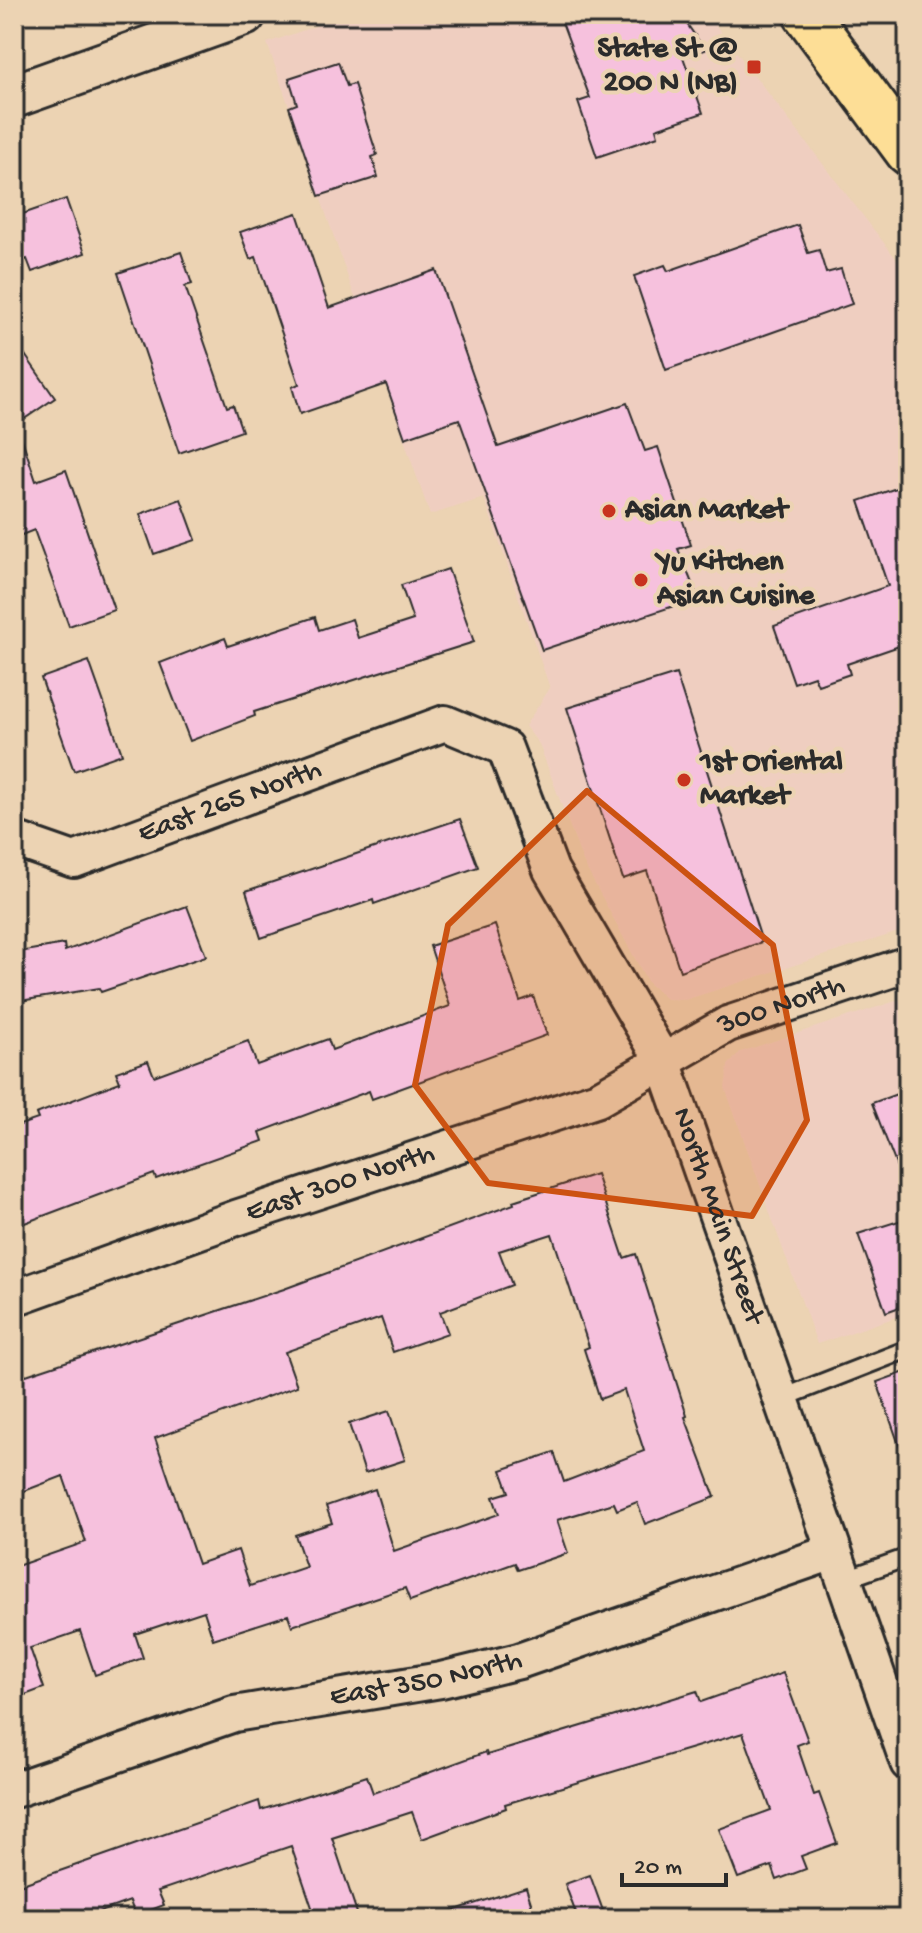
<svg xmlns="http://www.w3.org/2000/svg" width="922" height="1933" viewBox="0 0 922 1933" font-family="'Gochi Hand',sans-serif">
  <style>
    .built { fill: #efcec0 }
    .building { fill: #f6c1dd; stroke: #2b2b2b; stroke-width: 2; fill-rule: evenodd }
    .lines { fill: none; stroke-linecap: round; stroke-linejoin: round }
    .service-casing { stroke: #2b2b2b; stroke-width: 22 }
    .minor-casing { stroke: #2b2b2b; stroke-width: 40 }
    .tertiary-casing { stroke: #2b2b2b; stroke-width: 48 }
    .primary-casing { stroke: #2b2b2b; stroke-width: 50 }
    .service { stroke: #ecd3b3; stroke-width: 16 }
    .minor { stroke: #ecd3b3; stroke-width: 34 }
    .tertiary { stroke: #ecd3b3; stroke-width: 42 }
    .primary { stroke: #fdde96; stroke-width: 44 }
    .marked { fill: #cc5211; fill-opacity: 0.2; stroke: #cc5211; stroke-width: 6; stroke-linejoin: round }
    .poi-dot { fill: #c8321e; stroke: #ecd3b3; stroke-width: 3 }
    .labels { text-anchor: middle; dominant-baseline: central; stroke-width: 8; stroke-linejoin: round; paint-order: stroke }
    .poi-label { font-size: 30px; font-weight: bold; fill: #2b2b2b; stroke: #ecd3b3; text-anchor: start }
    .street-label { font-size: 30px; fill: #2b2b2b; stroke: #ecd3b3 }
  </style>
  <rect width="100%" height="100%" fill="#ecd3b3"/>
  <filter id="ink" filterUnits="userSpaceOnUse"><feTurbulence type="fractalNoise" baseFrequency=".0125" numOctaves="2"/><feDisplacementMap in="SourceGraphic" scale="16" xChannelSelector="R" yChannelSelector="G"/><feConvolveMatrix kernelMatrix="1 2 1 2 8 2 1 2 1" color-interpolation-filters="sRGB"/></filter>
  <g filter="url(#ink)">
    <g class="built">
      <path d="M350,14H707L908,274V929L685,1000L666,999L648,983L583,862L539,744L525,726L550,688L484,498L430,515L267,43Z"/>
      <path d="M908,997V1313L817,1344L725,1088L728,1065L740,1052Z"/>
    </g>
    <g class="building">
      <path d="M559,14H680L705,50L683,57L703,113L656,129L658,136L597,157L578,102L590,98Z"/>
      <path d="M338,62L347,86L354,84L377,155L372,157L378,177L319,196L289,107L297,104L289,78Z"/>
      <path d="M66,199L85,253L32,272L27,259L14,264V217Z"/>
      <path d="M297,213L329,308L436,270L498,447L627,403L645,451L658,447L691,545L678,549L698,598L542,650L459,419L405,438L386,384L300,414L292,387L299,384L256,257L250,259L240,232Z"/>
      <path d="M798,225L808,253L819,250L826,273L841,269L852,304L666,370L634,276L665,265L668,271Z"/>
      <path d="M181,252L192,284L185,286L227,407L233,405L242,431L179,453L118,273Z"/>
      <path d="M14,339L55,398L14,426Z"/>
      <path d="M14,430H19L36,481L66,470L114,610L69,626L34,530L14,538Z"/>
      <path d="M908,484V643L847,664L850,674L818,685L814,676L794,683L774,626L888,586L859,501Z"/>
      <path d="M181,499L196,540L154,554L140,514Z"/>
      <path d="M448,569L474,642L254,712L255,716L190,741L160,663L225,638L228,646L315,617L319,630L352,619L358,638L413,620L401,585Z"/>
      <path d="M89,661L122,754L74,771L41,678Z"/>
      <path d="M676,674L762,942L680,971L647,871L623,879L567,708Z"/>
      <path d="M460,819L478,867L374,904L373,900L261,938L246,891Z"/>
      <path d="M187,906L206,956L101,992L99,988L14,1002V953L64,944L65,951Z"/>
      <path d="M495,925L520,1001L533,996L547,1035L372,1099L369,1091L260,1132L263,1141L156,1179L154,1174L14,1227V1127L38,1119L36,1114L120,1082L116,1072L148,1061L154,1076L248,1041L257,1065L328,1039L332,1050L450,1006L430,946Z"/>
      <path d="M908,1090V1190H906L872,1103Z"/>
      <path d="M596,1174L624,1258L636,1254L687,1416L685,1417L715,1497L645,1524L637,1502L617,1510L614,1503L557,1520L568,1553L518,1570L515,1563L410,1601L405,1588L292,1626L288,1615L213,1639L204,1611L135,1634L143,1658L95,1675L80,1631L30,1648L44,1688L14,1699V1567L86,1542L63,1476L14,1495V1379L284,1289L514,1204L513,1201ZM552,1234L589,1347L584,1349L600,1399L624,1390L644,1451L564,1482L554,1452L501,1470L509,1492L493,1497L499,1514L394,1551L375,1489L326,1506L332,1523L295,1535L306,1567L250,1586L238,1550L198,1564L155,1438L297,1386L285,1352L381,1318L393,1352L448,1333L440,1312L512,1285L499,1251Z"/>
      <path d="M908,1218V1304L886,1312L858,1234Z"/>
      <path d="M908,1371V1459H904L877,1382Z"/>
      <path d="M389,1411L405,1460L365,1473L349,1424Z"/>
      <path d="M783,1673L808,1741L797,1745L814,1795L819,1793L837,1843L801,1856L806,1869L777,1880L772,1866L738,1878L719,1829L771,1810L743,1733L505,1804L506,1808L422,1839L412,1812L332,1838L359,1919H316L291,1846L158,1891L164,1905L135,1916L130,1901L80,1919H14V1887L259,1801L261,1810L367,1776L373,1793L486,1752L487,1755L697,1691L701,1702Z"/>
      <path d="M590,1875L606,1919H578L565,1884Z"/>
      <path d="M526,1887L536,1919H447L446,1913Z"/>
    </g>
    <g class="lines">
      <g class="service-casing">
        <g id="service">
          <path d="M780,1399L908,1349"/>
          <path d="M843,1580L908,1557"/>
        </g>
      </g>
      <g class="minor-casing">
        <g id="minor">
          <path id="s1" d="M14,839L74,860L445,723L505,748L551,870L663,1061L908,1763"/>
          <path id="s2" d="M14,1298L236,1218L598,1099L728,1024L908,964"/>
          <path id="s3" d="M14,1790L234,1714L441,1680L519,1661L833,1552"/>
        </g>
      </g>
      <g class="tertiary-casing">
        <path id="tertiary" d="M14,96L244,14"/>
      </g>
      <g class="primary-casing">
        <path id="primary" d="M806,14L908,152"/>
      </g>
      <use href="#service" class="service"/>
      <use href="#minor" class="minor"/>
      <use href="#tertiary" class="tertiary"/>
      <use href="#primary" class="primary"/>
    </g>
  </g>
  <path class="marked" d="M587,791L773,945L807,1120L752,1216L488,1183L415,1085L448,925Z"/>
  <g class="poi-dot">
    <rect x="746" y="59" width="16" height="16" rx="4"/>
    <circle cx="609" cy="511" r="8"/>
    <circle cx="641" cy="580" r="8"/>
    <circle cx="684" cy="780" r="8"/>
  </g>
  <g class="labels">
    <g class="poi-label">
      <text x="738" y="50" text-anchor="end">State St @<tspan x="738" dy="34">200 N (NB)</tspan></text>
      <text x="625" y="511">Asian Market</text>
      <text x="657" y="563">Yu Kitchen<tspan x="657" dy="34">Asian Cuisine</tspan></text>
      <text x="700" y="763">1st Oriental<tspan x="700" dy="34">Market</tspan></text>
    </g>
    <g class="street-label">
      <text stroke="none"><textPath href="#s1" startOffset="230">East 265 North</textPath></text>
      <text stroke="none"><textPath href="#s2" startOffset="824">300 North</textPath></text>
      <text stroke="none"><textPath href="#s2" startOffset="346">East 300 North</textPath></text>
      <text stroke="none"><textPath href="#s1" startOffset="1040">North Main Street</textPath></text>
      <text stroke="none"><textPath href="#s3" startOffset="428">East 350 North</textPath></text>
    </g>
  </g>
  <rect width="922" height="1933" fill="none" stroke="#ecd3b3" stroke-width="48"/>
  <rect x="24" y="24" width="874" height="1885" fill="none" stroke="#2b2b2b" stroke-width="3" filter="url(#ink)"/>
  <path d="M622 1873v12h104v-12" fill="none" stroke="#2b2b2b" stroke-width="4"/>
  <text x="634" y="1873" font-size="24" fill="#2b2b2b" stroke="#ecd3b3" stroke-width="6" paint-order="stroke">20 m</text>
</svg>
